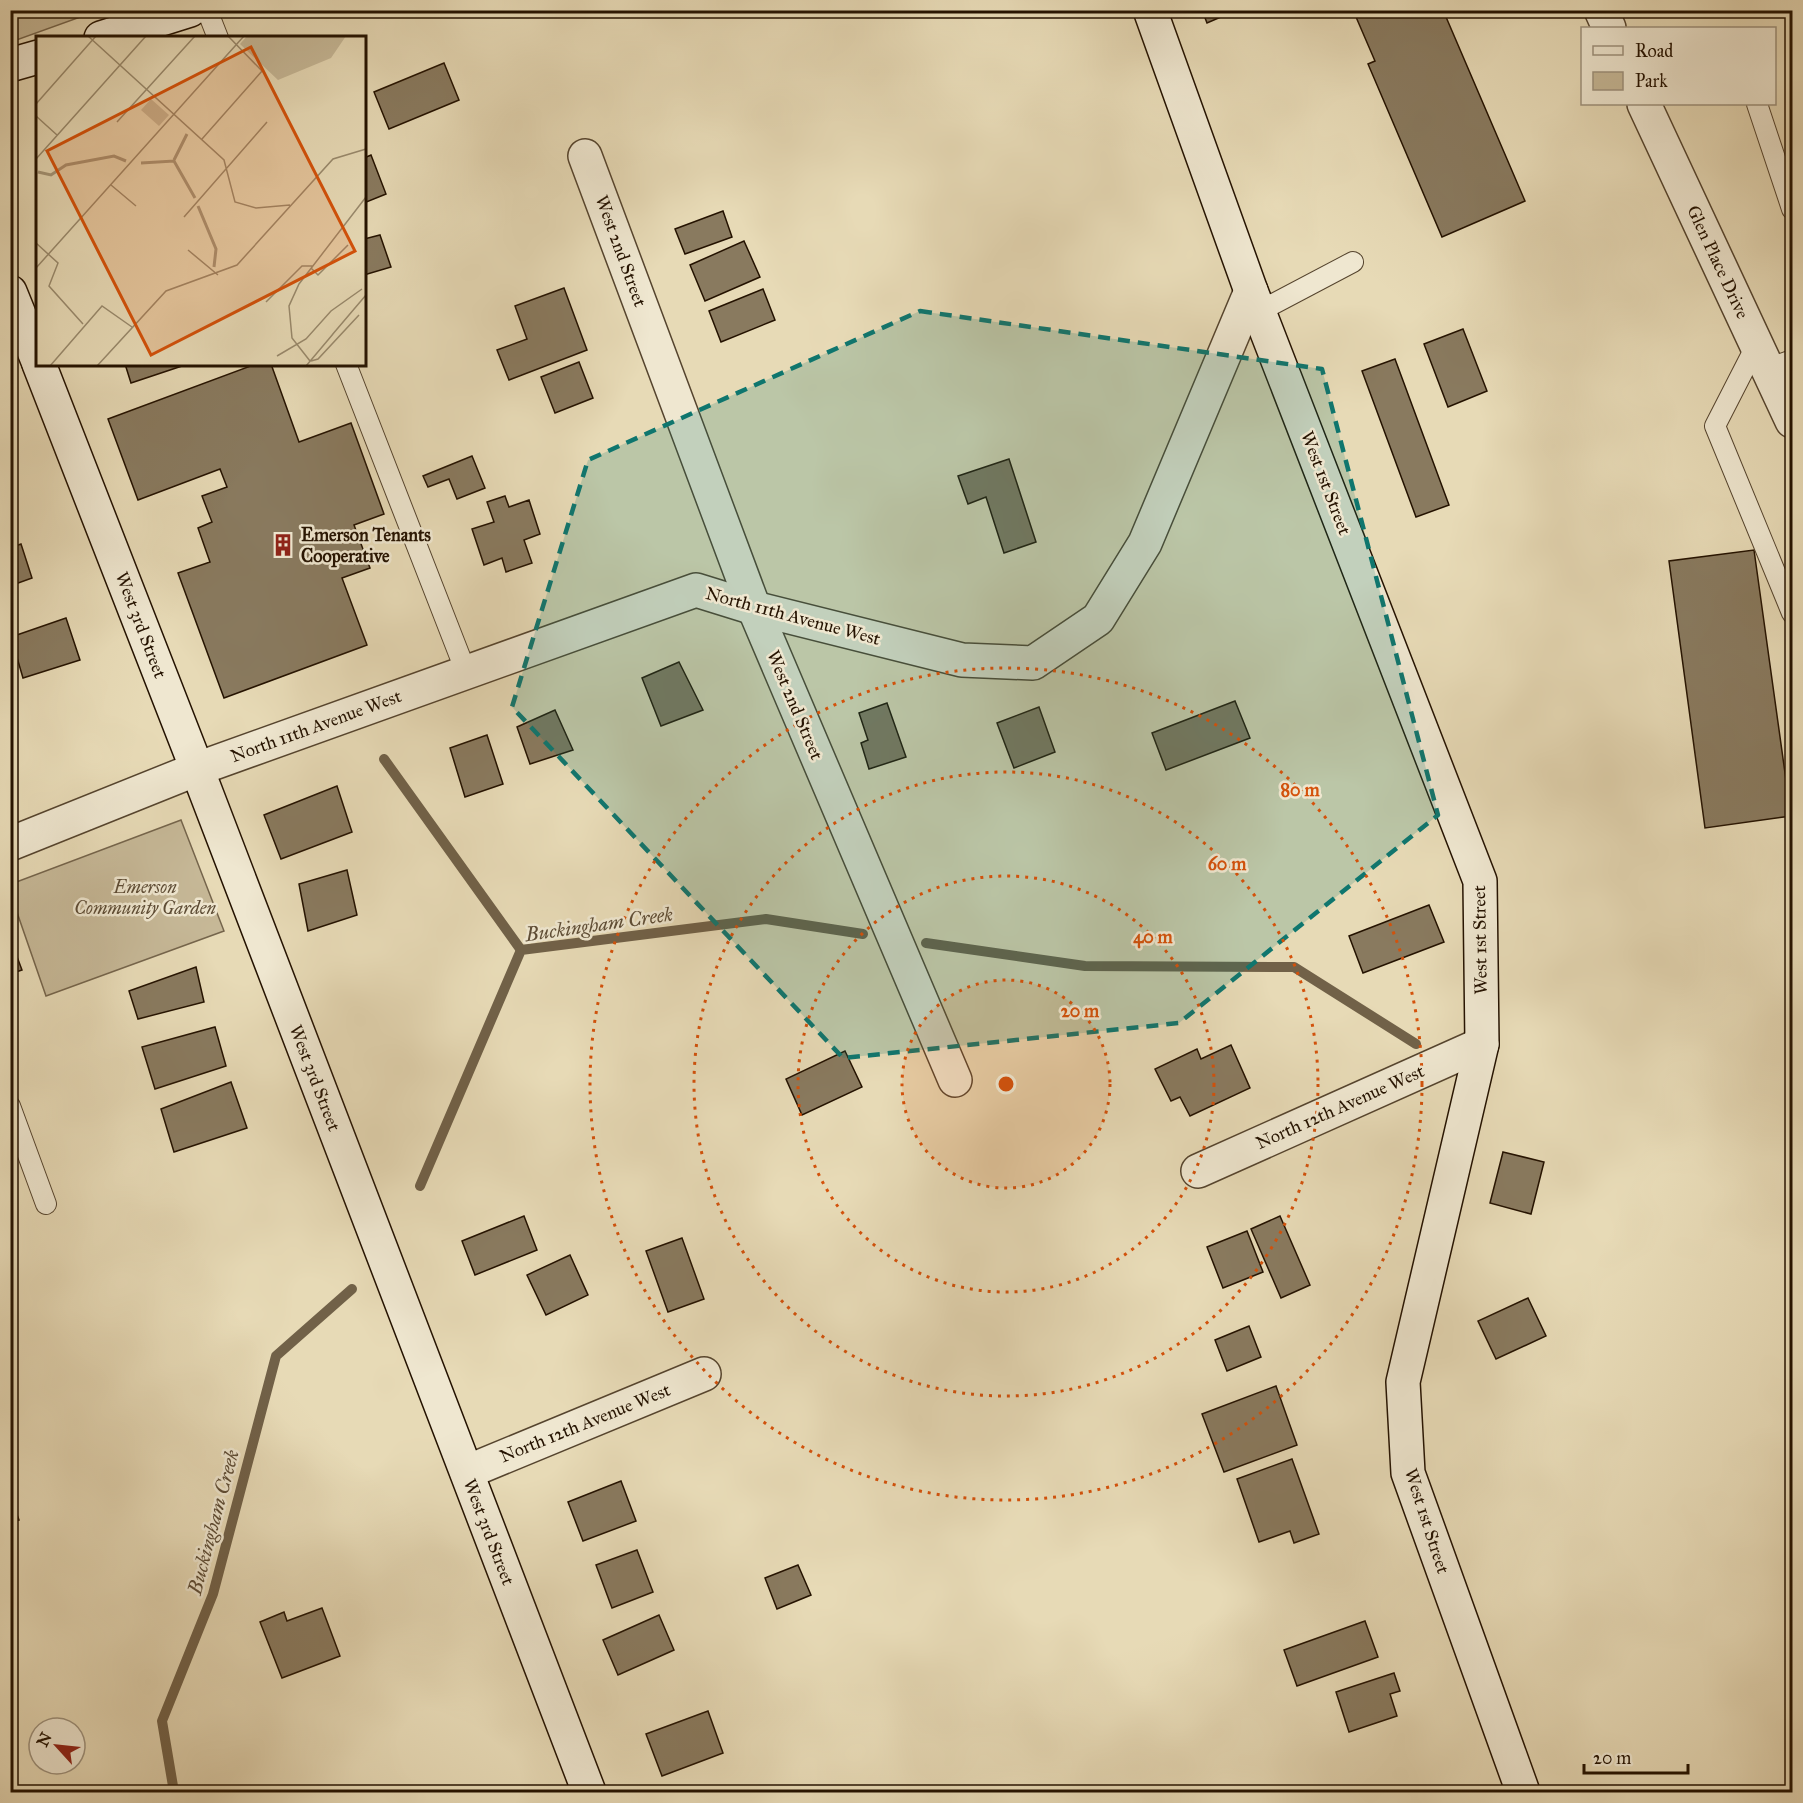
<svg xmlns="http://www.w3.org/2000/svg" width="1803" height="1803" viewBox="0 0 1803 1803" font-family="'IM FELL Great Primer',serif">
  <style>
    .green { fill: #c6b897; stroke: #75654c; stroke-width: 1.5 }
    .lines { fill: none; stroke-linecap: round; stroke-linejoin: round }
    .stream { stroke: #716148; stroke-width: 10 }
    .building { fill: #897a5f; stroke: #241200; stroke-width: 1.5 }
    .lane-casing { stroke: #55442e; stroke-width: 22 }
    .street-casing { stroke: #55442e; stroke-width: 36 }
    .secondary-casing { stroke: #241200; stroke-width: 36 }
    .lane { stroke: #efe7d0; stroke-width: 20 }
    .street { stroke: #efe7d0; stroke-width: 33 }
    .secondary { stroke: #efe7d0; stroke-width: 33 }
    .marked { fill: #0f766e; fill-opacity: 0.2; stroke: #0f766e; stroke-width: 4.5; stroke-dasharray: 12 8; stroke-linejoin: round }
    .ring { fill: none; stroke: #d4520b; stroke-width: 3; stroke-dasharray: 3 6 }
    .labels { text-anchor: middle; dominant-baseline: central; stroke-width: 5; stroke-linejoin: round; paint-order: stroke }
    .street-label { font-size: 18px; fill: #241200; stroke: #efe7d0 }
    .poi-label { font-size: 18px; font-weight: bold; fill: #241200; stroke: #efe7d0; text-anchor: start }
    .park-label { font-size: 18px; font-style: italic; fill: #5d4c35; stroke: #efe7d0 }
    .water-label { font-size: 20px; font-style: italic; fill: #5e4d36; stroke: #efe7d0 }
    .inset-river { fill: none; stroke: #a59678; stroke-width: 3 }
    .inset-road { fill: none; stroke: #998a6d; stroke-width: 1.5 }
    .view { fill: #d4520b; fill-opacity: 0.15; stroke: #d4520b; stroke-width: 3 }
    .inset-edge { fill: none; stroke: #241200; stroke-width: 3 }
    .centre { fill: #d4520b; stroke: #efe7d0; stroke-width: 3 }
    .ring-label { font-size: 18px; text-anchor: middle; font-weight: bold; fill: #d4520b; stroke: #efe7d0; stroke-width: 5; stroke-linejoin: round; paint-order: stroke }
  </style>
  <rect width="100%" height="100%" fill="#e7dab6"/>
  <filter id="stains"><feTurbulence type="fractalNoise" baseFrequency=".00333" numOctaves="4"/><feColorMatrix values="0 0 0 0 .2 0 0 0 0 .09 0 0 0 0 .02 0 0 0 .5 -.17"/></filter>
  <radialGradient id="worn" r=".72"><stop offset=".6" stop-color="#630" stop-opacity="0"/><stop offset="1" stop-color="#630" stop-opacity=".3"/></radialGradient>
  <g class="green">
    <path d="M11,10H97V11L11,42Z"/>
    <path d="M181,820L224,931L46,996L11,895V884Z"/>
  </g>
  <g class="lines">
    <g class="stream">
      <path d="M384,759L521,950"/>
      <path d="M926,943L1085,966L1294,967L1416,1044"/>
      <path d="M420,1186L521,950L766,919L863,934"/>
      <path d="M174,1792L162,1721L213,1594L276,1356L352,1289"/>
    </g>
  </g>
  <g class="building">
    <path d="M1202,10H1237L1207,23Z"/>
    <path d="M1353,10H1443L1525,201L1442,237L1368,64L1375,61Z"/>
    <path d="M444,63L459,100L389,129L374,92Z"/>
    <path d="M371,155L386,194L364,203V158Z"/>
    <path d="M723,211L732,237L685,254L675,229Z"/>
    <path d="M380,235L391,267L364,275V239Z"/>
    <path d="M744,241L760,277L705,301L690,265Z"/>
    <path d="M564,288L587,350L509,380L497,350L527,339L515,306Z"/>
    <path d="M763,289L775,320L721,342L709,311Z"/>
    <path d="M1463,329L1487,391L1448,407L1424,344Z"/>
    <path d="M1395,359L1449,505L1416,517L1362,371Z"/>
    <path d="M579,362L593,398L555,413L541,377Z"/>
    <path d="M125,364H188L131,383Z"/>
    <path d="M256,364H271L299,442L351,423L384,514L354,525L370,568L342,578L367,645L224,698L178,573L210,562L198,528L212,522L202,496L227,487L220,469L138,500L108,419Z"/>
    <path d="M472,456L485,488L457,499L449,479L428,487L423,476Z"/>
    <path d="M1009,459L1036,542L1004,553L986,497L968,504L958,476Z"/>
    <path d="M505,496L509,507L529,500L540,534L524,540L532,563L506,572L502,558L484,565L472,529L494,522L487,502Z"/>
    <path d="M21,544L32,578L10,586V548Z"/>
    <path d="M1754,550L1791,816L1705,828L1669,561Z"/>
    <path d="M66,618L80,660L23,678L11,637Z"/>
    <path d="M679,662L703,710L661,726L642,678Z"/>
    <path d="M1235,701L1250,738L1166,770L1152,733Z"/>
    <path d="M887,703L906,757L869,769L861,743L868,740L859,713Z"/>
    <path d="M1039,707L1055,752L1014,768L997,723Z"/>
    <path d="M555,710L573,750L530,764L517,727Z"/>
    <path d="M487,735L503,784L465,797L450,748Z"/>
    <path d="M337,786L352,832L281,859L264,815Z"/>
    <path d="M347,870L357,915L308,931L299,884Z"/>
    <path d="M1429,905L1444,942L1363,973L1349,936Z"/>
    <path d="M10,938L22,970L10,974Z"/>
    <path d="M196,967L204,1002L138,1019L129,991Z"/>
    <path d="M215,1027L226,1066L155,1089L142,1047Z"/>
    <path d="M1231,1045L1250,1088L1190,1116L1180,1097L1171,1101L1155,1069L1197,1049L1201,1059Z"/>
    <path d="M845,1051L862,1087L802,1115L786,1079Z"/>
    <path d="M231,1082L247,1128L174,1152L161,1109Z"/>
    <path d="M1503,1152L1544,1162L1531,1214L1490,1203Z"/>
    <path d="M524,1216L537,1250L475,1275L462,1241Z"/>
    <path d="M1280,1216L1310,1285L1281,1298L1251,1229Z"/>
    <path d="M1247,1231L1263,1272L1223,1288L1207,1247Z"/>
    <path d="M682,1238L704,1299L668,1312L646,1251Z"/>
    <path d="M570,1255L588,1295L546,1315L527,1275Z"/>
    <path d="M1528,1298L1546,1336L1496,1359L1478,1321Z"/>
    <path d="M1249,1326L1261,1357L1227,1371L1215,1340Z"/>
    <path d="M1276,1386L1297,1445L1224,1472L1202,1414Z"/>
    <path d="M1292,1459L1319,1534L1294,1543L1290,1531L1259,1542L1237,1479Z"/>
    <path d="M621,1481L636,1521L583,1541L568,1502Z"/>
    <path d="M10,1495L19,1520L10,1523Z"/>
    <path d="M637,1550L653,1592L612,1608L596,1565Z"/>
    <path d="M798,1565L811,1595L777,1609L765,1578Z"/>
    <path d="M322,1608L340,1656L282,1678L260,1622L284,1612L287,1621Z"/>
    <path d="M659,1615L674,1650L618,1675L603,1640Z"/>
    <path d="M1365,1621L1378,1657L1297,1686L1284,1650Z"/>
    <path d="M1394,1673L1400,1691L1390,1694L1397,1716L1349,1732L1336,1692Z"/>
    <path d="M708,1711L723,1753L662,1776L646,1734Z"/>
  </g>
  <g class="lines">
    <g class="lane-casing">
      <g id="lane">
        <path d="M207,10L218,38"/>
        <path d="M1757,104L1792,209"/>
        <path d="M1260,311L1353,262"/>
        <path d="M1757,344L1715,426L1792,613"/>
        <path d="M346,364L466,672"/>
        <path d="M1768,369L1792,360"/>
        <path d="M10,1106L46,1204"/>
      </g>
    </g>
    <g class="street-casing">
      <g id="street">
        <path d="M1601,10L1609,28"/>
        <path d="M1644,104L1792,421"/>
        <path d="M585,156L754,608L955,1080"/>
        <path d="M10,844L197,769L696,590L754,608L962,660L1033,663L1098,619L1145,543L1251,291"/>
        <path d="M1198,1171L1482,1044"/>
        <path d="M467,1472L704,1374"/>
      </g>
    </g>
    <g class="secondary-casing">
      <g id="secondary">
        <path d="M1150,10L1251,291L1480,881L1482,1044L1403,1382L1408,1473L1523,1792"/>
        <path d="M101,38L190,10"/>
        <path d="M10,65L38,57"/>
        <path d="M10,292L38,361"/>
        <path d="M39,364L197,769L589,1792"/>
      </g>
    </g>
    <use href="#lane" class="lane"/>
    <use href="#street" class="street"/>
    <use href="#secondary" class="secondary"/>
  </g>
  <path class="marked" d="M920,311L1322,369L1438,815L1179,1023L843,1058L512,707L588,460Z"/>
  <circle cx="1006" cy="1084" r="104" fill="#d4520b" fill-opacity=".12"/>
  <g class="ring">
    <circle cx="1006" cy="1084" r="104"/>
    <circle cx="1006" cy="1084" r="208"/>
    <circle cx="1006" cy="1084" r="312"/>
    <circle cx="1006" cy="1084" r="416"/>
  </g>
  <defs>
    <g id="building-bare" transform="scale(1.8)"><path d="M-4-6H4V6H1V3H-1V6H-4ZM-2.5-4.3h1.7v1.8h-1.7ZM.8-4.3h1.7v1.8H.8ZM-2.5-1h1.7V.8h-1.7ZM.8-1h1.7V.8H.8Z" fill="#8f2418" stroke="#efe7d0" stroke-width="2.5" paint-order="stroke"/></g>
  </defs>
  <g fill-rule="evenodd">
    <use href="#building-bare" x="283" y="545"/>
  </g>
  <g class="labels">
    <g class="street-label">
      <text transform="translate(621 251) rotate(70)">West 2nd Street</text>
      <text transform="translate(1718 262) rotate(65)">Glen Place Drive</text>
      <text transform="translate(1326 483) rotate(69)">West 1st Street</text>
      <text transform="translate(793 616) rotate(15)">North 11th Avenue West</text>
      <text transform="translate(141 625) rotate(69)">West 3rd Street</text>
      <text transform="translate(795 705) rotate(67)">West 2nd Street</text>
      <text transform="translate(316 726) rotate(-20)">North 11th Avenue West</text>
      <text transform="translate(1480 940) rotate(-91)">West 1st Street</text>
      <text transform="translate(315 1078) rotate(69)">West 3rd Street</text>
      <text transform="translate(1340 1107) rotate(-24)">North 12th Avenue West</text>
      <text transform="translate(585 1423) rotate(-22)">North 12th Avenue West</text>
      <text transform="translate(1427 1521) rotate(72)">West 1st Street</text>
      <text transform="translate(489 1532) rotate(69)">West 3rd Street</text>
    </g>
    <g class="poi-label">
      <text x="301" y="535">Emerson Tenants<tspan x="301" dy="21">Cooperative</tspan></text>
    </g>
    <g class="park-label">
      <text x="145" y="887">Emerson<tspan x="145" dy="21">Community Garden</tspan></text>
    </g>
    <g class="water-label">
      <text transform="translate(599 924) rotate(-8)">Buckingham Creek</text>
      <text transform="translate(213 1522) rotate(-75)">Buckingham Creek</text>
    </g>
  </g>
  <g transform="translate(36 36)">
    <rect width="330" height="330" fill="#e7dab6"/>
    <path d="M211,0H310L295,22L242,44L204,8ZM115,63L133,79L123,90L105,74Z" fill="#c6b897"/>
    <path class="inset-river" d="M138,124L151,98M105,127L138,125L159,162M2,136L15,139L30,129L78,120L90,125M162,170L180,213L178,231"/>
    <path class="inset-road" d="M52,0L188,124L199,166L220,172L254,169M0,68L60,0M0,80L21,99M81,86L159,0M166,103L226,35L192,0M0,123L110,0M75,149L100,170M148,181L231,86M0,207L22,227L13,250L47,288M152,214L182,239M0,232L208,0M275,232L282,239L312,209M230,266L266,230H277M296,299L330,259M241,320L270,303L295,275L326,253M274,325L256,302L253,270L263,248L330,161M275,325L282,323L323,279M14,330L66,270L96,291M61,330L130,255L201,229L297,123L330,113M270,330L297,298"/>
    <path class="view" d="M215,11L319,215L115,319L11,115Z"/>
    <rect width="330" height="330" class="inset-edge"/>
  </g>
  <circle cx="1006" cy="1084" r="9" class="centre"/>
  <g class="ring-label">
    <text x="1300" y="796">80 m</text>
    <text x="1227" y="870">60 m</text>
    <text x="1153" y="943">40 m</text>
    <text x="1080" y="1017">20 m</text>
  </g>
  <rect width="1803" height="1803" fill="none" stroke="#e7dab6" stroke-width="36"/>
  <rect x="12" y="12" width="1779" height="1779" fill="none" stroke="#241200" stroke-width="3"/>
  <rect x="18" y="18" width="1767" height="1767" fill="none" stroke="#241200" stroke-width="1.5"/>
  <rect x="1581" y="27" width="195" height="78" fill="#efe7d0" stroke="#9e927d" stroke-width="1.5"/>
  <rect x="1593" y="46" width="30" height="9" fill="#efe7d0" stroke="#9e927d" stroke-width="1.5"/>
  <text x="1635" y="57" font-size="18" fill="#241200">Road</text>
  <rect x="1593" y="72" width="30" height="18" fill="#c6b897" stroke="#9e927d" stroke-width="1.5"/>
  <text x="1635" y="87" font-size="18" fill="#241200">Park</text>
  <g transform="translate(57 1746) rotate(297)"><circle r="28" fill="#efe7d0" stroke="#9e927d" stroke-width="1.5"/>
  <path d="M0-4.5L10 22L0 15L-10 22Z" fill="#8f2418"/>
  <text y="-9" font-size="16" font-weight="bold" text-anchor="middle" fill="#241200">N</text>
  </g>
  <path d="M1584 1764v9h104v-9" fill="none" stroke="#241200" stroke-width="3"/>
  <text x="1593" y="1764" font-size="18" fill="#241200" stroke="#efe7d0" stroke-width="4.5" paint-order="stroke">20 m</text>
  <rect width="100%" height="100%" filter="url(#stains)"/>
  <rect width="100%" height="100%" fill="url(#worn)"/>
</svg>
